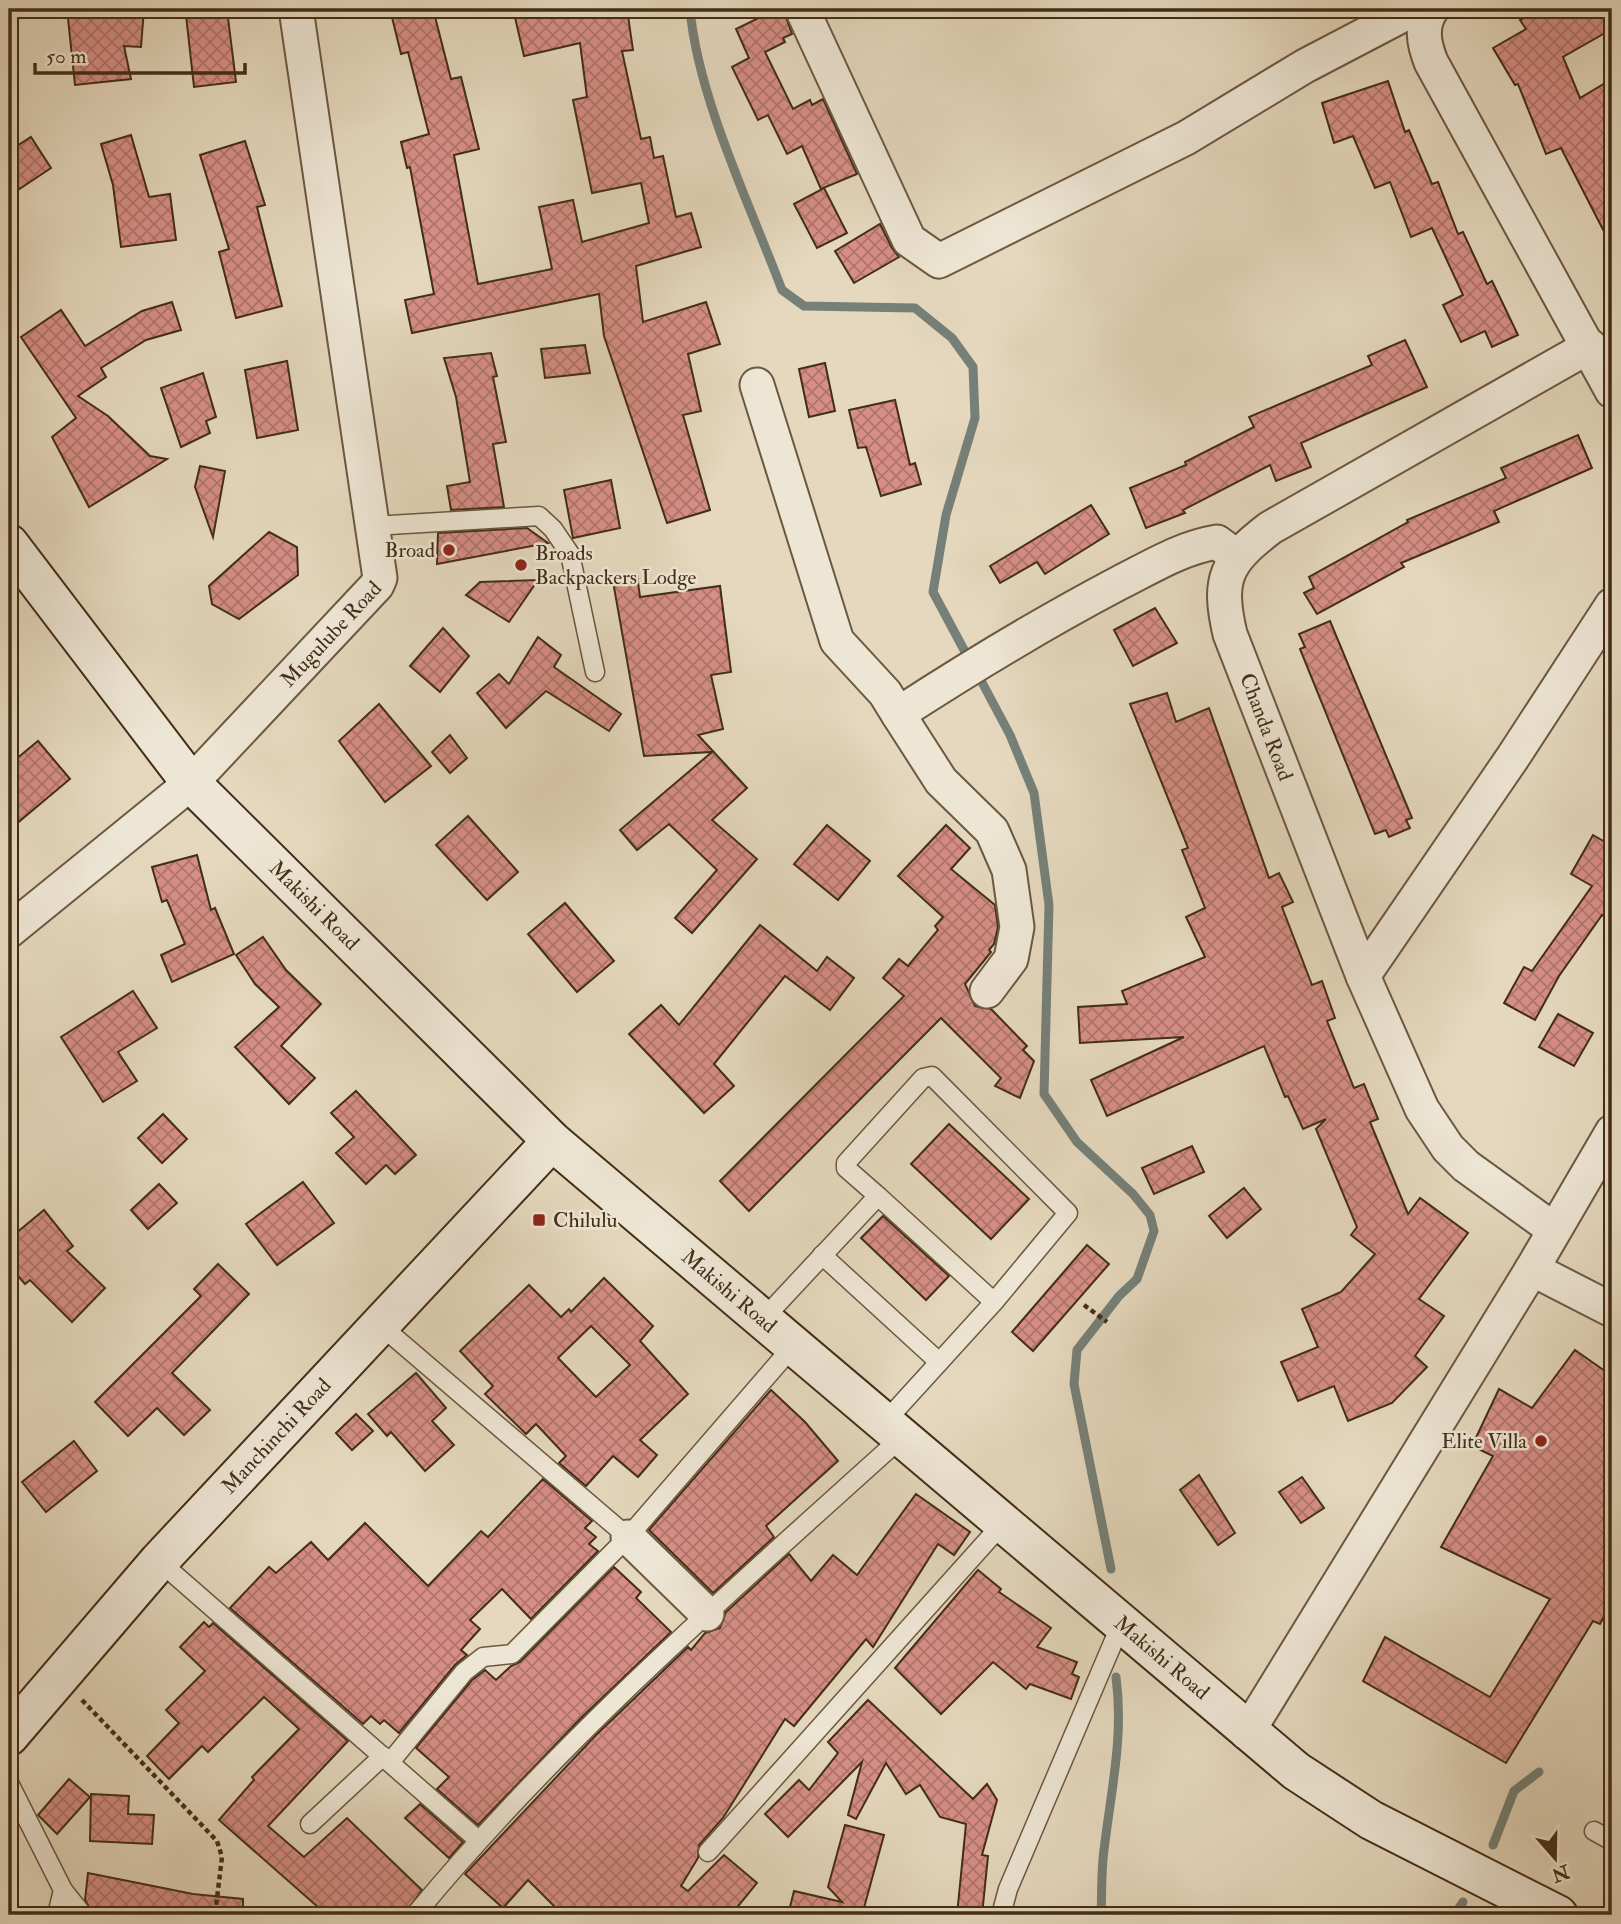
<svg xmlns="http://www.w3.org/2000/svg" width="1621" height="1924" viewBox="0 0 1621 1924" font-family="'IM FELL Double Pica',serif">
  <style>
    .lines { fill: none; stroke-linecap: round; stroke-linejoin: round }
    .stream { stroke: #768078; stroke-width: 9 }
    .building { fill: url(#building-cross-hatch); stroke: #422d16; stroke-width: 2; fill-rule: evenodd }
    .lane-casing { stroke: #6b5840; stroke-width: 21 }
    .street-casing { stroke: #6b5840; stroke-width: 37 }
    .secondary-casing { stroke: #422d16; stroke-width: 42 }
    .path { stroke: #422d16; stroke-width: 4.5; stroke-dasharray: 5 3.5; stroke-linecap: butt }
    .lane { stroke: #eee6d5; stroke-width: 18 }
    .street { stroke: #eee6d5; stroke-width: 33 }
    .secondary { stroke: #eee6d5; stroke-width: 38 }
    .poi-dot { fill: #8f2418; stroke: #eee6d5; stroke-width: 2.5 }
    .labels { text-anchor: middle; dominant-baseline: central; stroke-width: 5; stroke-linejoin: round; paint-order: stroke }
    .poi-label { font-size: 21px; fill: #422d16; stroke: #eee6d5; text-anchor: end }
    .street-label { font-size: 21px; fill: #422d16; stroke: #eee6d5 }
  </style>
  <defs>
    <pattern id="building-cross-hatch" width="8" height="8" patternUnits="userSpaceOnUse" patternTransform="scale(1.75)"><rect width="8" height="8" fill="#d68e86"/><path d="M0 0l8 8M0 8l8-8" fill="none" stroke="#af746d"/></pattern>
  </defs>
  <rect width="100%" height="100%" fill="#e5d8be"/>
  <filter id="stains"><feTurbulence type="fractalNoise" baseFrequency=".00286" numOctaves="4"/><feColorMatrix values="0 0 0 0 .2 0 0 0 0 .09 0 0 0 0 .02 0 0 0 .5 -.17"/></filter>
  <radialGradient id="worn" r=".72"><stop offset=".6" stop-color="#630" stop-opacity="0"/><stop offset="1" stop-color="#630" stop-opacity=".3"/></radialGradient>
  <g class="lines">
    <g class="stream">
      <path d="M690,9C698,98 750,205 782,290L804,306L915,308L952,338L973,367L975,418L946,515L933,592L970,661"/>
      <path d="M977,673L1010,735L1034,793L1049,905L1044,1094L1077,1142L1133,1194L1150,1215L1154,1231L1137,1279L1119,1296L1077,1350L1074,1384L1111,1569"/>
      <path d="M1493,1845L1514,1791L1539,1772"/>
      <path d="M1101,1915C1102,1894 1101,1871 1104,1850C1111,1791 1124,1736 1116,1677"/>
      <path d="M1454,1915L1463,1902"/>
    </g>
  </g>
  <g class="building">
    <path d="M67,9H144L141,47L124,46L131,79L75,85Z"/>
    <path d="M390,9H433L451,79L461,77L479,149L454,155L478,284L552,269L539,207L573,200L582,242L649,223L641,183L592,193L573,100L587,97L580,43L524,56L513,9H627L633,50L622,51L641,139L650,137L654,158L663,156L676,217L691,213L701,247L636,266L643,322L706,302L720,344L688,354L701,411L683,415L710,510L667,523L604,336L599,294L412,333L405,300L434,294L410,167L407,168L401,142L429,134L408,52L401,54Z"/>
    <path d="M777,9H783L792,34L783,38L785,42L765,52L793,109L810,100L812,105L823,99L857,174L821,189L802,146L787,154L768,115L758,120L732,67L749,58L736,29Z"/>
    <path d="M1541,9H1612V29L1563,57L1580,98L1612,79V247L1561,148L1546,154L1518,84L1515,85L1493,48L1526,29L1520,20Z"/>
    <path d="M227,10L236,82L194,87L186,15Z"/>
    <path d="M1388,81L1405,132L1409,130L1432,184L1438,182L1458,234L1463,232L1487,284L1492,281L1518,335L1492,347L1485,331L1461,342L1443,305L1463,295L1432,228L1411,237L1390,182L1375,188L1353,136L1334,143L1322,103Z"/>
    <path d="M131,135L149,197L170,194L176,240L121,247L113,185L101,144Z"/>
    <path d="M31,137L51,168L9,196V151Z"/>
    <path d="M245,141L265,205L257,207L282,306L236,318L219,252L229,249L200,155Z"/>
    <path d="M824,188L847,233L817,248L794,204Z"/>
    <path d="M880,224L892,248L899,257L854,283L835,251Z"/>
    <path d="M172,302L181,330L146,340L101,368L106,377L78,396L108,416L150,456L167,459L89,507L52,437L76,418L21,337L61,310L85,346L142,311Z"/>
    <path d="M1405,340L1427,387L1301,443L1311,467L1276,481L1270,465L1183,510L1185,513L1146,528L1130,488L1186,465L1185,462L1254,427L1249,417L1372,365L1368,356Z"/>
    <path d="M585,345L590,373L545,378L541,349Z"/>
    <path d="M491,353L497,376L493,377L506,442L493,444L504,507L451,510L447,486L470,482L456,397L444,358Z"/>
    <path d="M287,361L298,430L257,438L245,370Z"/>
    <path d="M825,363L835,411L809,417L799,369Z"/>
    <path d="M203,373L216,417L206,421L210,433L181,447L161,388Z"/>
    <path d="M895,400L910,465L915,463L921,484L881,496L866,447L858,448L849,410Z"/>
    <path d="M1578,435L1592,468L1494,511L1499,522L1401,563L1404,567L1317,614L1304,593L1314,588L1309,577L1408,522L1407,520L1506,478L1501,468Z"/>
    <path d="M200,466L225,471L213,537L195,487Z"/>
    <path d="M611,480L620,528L573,538L564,490Z"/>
    <path d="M1091,505L1109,534L1045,574L1037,562L1000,583L990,566Z"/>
    <path d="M527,528L548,543L437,564L438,533Z"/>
    <path d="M269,532L297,547L298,575L239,619L212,604L209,586Z"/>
    <path d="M637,575L640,597L720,586L731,672L711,675L723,729L698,735L747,788L712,820L757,859L692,933L675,918L717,870L669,824L637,850L620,830L712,752L644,756L612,576Z"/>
    <path d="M538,580L509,622L466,595L480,582Z"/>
    <path d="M1155,608L1177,643L1133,666L1114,630Z"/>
    <path d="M1330,621L1412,818L1406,820L1410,828L1389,837L1386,830L1375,834L1300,649L1305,647L1299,634Z"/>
    <path d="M443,628L469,656L440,692L410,666Z"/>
    <path d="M538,637L561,655L554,667L621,714L609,731L546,691L506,728L477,693L499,674L509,684Z"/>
    <path d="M1167,693L1176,722L1209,708L1269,878L1279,873L1293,902L1282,907L1312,985L1322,981L1335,1018L1327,1021L1354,1088L1364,1084L1378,1119L1370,1122L1408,1214L1420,1198L1468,1233L1419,1299L1444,1316L1415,1356L1427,1367L1392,1403L1348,1421L1334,1386L1298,1401L1281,1362L1318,1347L1302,1309L1341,1292L1375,1254L1351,1235L1357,1227L1316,1129L1326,1119L1303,1129L1288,1096L1285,1097L1264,1046L1107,1116L1091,1080L1184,1037L1080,1043L1078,1007L1127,1004L1122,991L1205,957L1186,917L1205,908L1182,850L1188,848L1130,704Z"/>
    <path d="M379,704L431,766L385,802L339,741Z"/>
    <path d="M450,735L467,758L450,773L432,752Z"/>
    <path d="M38,741L70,779L9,830V765Z"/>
    <path d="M468,816L518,872L487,900L436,845Z"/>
    <path d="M827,825L870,861L838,900L794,864Z"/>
    <path d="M946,825L970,848L951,869L995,905L998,927L994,944L989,950L991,952L965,984L975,1006L991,1009L1027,1046L1023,1050L1034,1061L1020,1098L995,1086L1001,1078L941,1018L749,1211L720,1181L904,996L883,978L899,959L908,966L938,930L935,926L943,917L898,876Z"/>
    <path d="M1593,835L1612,846V920L1602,915L1559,976L1535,1020L1504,1003L1524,967L1532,971L1592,886L1571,874Z"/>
    <path d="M197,855L211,910L215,908L234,954L172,982L161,955L185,944L167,900L162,902L152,867Z"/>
    <path d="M565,903L614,961L577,992L528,934Z"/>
    <path d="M760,925L817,971L827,957L854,978L830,1010L785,976L714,1064L734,1086L704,1113L629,1034L661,1005L679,1025Z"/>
    <path d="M263,937L286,970L321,1004L281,1046L315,1078L289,1104L235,1047L279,1007L255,984L236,955Z"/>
    <path d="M133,991L157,1028L118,1052L137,1081L103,1102L61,1037Z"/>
    <path d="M1558,1014L1593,1033L1574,1066L1539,1047Z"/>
    <path d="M356,1091L416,1155L395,1174L386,1165L366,1184L336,1153L354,1137L331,1113Z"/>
    <path d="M163,1114L187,1139L162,1163L138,1138Z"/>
    <path d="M949,1124L1029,1199L991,1239L911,1164Z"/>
    <path d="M1192,1146L1204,1172L1154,1194L1142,1168Z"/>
    <path d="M303,1182L334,1223L277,1265L246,1224Z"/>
    <path d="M159,1184L177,1203L148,1229L131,1210Z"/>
    <path d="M1244,1188L1261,1209L1227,1238L1209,1216Z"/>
    <path d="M44,1210L73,1246L67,1251L105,1288L72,1322L30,1280L25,1284L19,1277L9,1285V1239Z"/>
    <path d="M883,1216L949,1276L926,1300L861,1238Z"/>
    <path d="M1087,1245L1109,1264L1033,1351L1012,1332Z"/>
    <path d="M218,1264L249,1294L172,1373L210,1410L184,1435L157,1408L128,1436L95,1402L201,1296L194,1289Z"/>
    <path d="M604,1278L653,1326L640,1341L688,1394L640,1440L657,1455L638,1477L613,1456L586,1486L559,1463L566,1456L536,1424L526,1434L485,1394L493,1386L460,1351L529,1285L561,1317L569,1309L571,1312ZM591,1326L630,1365L596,1397L558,1358Z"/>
    <path d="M1575,1350L1612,1376V1602L1600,1624L1593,1621L1506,1763L1363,1681L1385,1637L1490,1697L1550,1599L1441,1547L1493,1456L1472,1446L1499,1389L1532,1408Z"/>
    <path d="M416,1373L446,1408L432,1421L454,1445L425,1471L391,1432L387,1436L368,1414Z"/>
    <path d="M771,1390L805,1422L838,1461L766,1526L774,1537L713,1593L649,1530Z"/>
    <path d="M356,1414L373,1431L352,1450L336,1433Z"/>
    <path d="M74,1441L97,1471L46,1512L22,1482Z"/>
    <path d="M1199,1475L1235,1533L1218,1545L1180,1490Z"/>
    <path d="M1302,1477L1324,1508L1301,1523L1279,1492Z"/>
    <path d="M543,1479L592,1521L585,1528L596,1537L589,1544L598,1551L531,1619L502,1589L470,1620L480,1629L461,1650L467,1655L455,1665L399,1733L384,1720L380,1724L371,1716L363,1724L230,1608L269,1567L276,1573L311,1542L328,1560L365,1523L428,1586L481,1531L488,1537Z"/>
    <path d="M916,1494L970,1532L954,1555L938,1544L873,1647L866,1639L794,1726L785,1719L723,1818L699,1845L698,1858L681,1886L688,1891L724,1855L757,1883L731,1915H552L555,1907L528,1880L503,1908L465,1874L596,1735L688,1647L691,1650L705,1633L720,1628L726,1612L789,1554L811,1581L833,1555L857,1575Z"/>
    <path d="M614,1567L641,1592L636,1598L671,1632L580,1719L478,1825L437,1789L449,1777L416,1748L472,1680L485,1670L496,1680L511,1666L520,1662Z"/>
    <path d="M978,1570L1001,1589L999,1592L1051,1628L1037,1647L1077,1662L1072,1674L1079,1677L1071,1699L1030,1684L1026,1689L993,1662L941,1714L895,1668Z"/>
    <path d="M204,1622L209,1627L213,1623L348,1741L268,1826L304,1857L347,1818L422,1890L404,1915H327L219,1820L254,1780L252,1777L299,1729L264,1697L208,1752L202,1746L169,1779L147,1756L179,1723L166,1710L205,1671L180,1647Z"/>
    <path d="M868,1700L973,1799L987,1784L997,1800L982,1855L988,1856L982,1915H957L966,1824L940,1817L920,1785L906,1794L886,1763L856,1819L848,1815L862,1762L788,1837L765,1814L799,1780L809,1790L838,1753L828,1742Z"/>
    <path d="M69,1779L90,1797L57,1834L38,1815Z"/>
    <path d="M91,1794L129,1796L128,1814L154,1815L152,1844L90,1841Z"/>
    <path d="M420,1804L463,1842L449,1858L405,1818Z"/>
    <path d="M845,1825L884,1835L862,1915H788L794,1891L842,1902L828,1887Z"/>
    <path d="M88,1873L193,1894L243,1899V1915H94L85,1900Z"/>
  </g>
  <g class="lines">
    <g class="lane-casing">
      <g id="lane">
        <path d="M373,526L539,516L553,529L570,554L595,672"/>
        <path d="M878,1196L994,1302"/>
        <path d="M822,1255L939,1362"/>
        <path d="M764,1318L878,1196L846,1168V1163L923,1078L932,1076L1068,1213L994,1302L883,1424"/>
        <path d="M379,1324L628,1537"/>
        <path d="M159,1561L477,1839"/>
        <path d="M391,1761L464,1672L483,1657L512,1654L628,1537L794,1345"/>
        <path d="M9,1783L63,1890L83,1915"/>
        <path d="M310,1824L383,1756"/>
        <path d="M1594,1831L1612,1841"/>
        <path d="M708,1852L1004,1522"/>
        <path d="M57,1915L63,1890"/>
        <path d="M415,1915C559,1740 734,1589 902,1437"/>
        <path d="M1001,1915L1008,1889L1121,1624"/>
      </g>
    </g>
    <g class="street-casing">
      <g id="street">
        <path d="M802,9L909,240L939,261L1186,138L1305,66L1414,9"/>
        <path d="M1432,9C1420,26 1424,44 1431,62L1612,391"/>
        <path d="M757,385L837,641L885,693L898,714C969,668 1043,623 1119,583C1151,567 1181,548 1217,542L1237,557"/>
        <path d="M898,714L941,781L992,831L1009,870L1017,927L1011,959L987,991"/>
        <path id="s1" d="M9,931L191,783L377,585L380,578L296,9"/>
        <path d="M1363,976L1513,757L1612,605"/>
        <path d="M1553,1229L1466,1166L1448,1148L1422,1109L1363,976L1230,634C1217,578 1226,562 1270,528L1590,346"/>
        <path d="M1532,1269L1612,1310"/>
        <path d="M628,1537L707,1614"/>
        <path d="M1247,1733L1532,1269L1612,1132"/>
      </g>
    </g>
    <g class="secondary-casing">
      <g id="secondary">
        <path id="s2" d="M9,544L191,783L552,1141L1296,1771L1371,1820L1558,1915"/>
        <path id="s3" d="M9,1736L159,1561L552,1141"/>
      </g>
    </g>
    <g class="path">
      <path d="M1084,1305L1107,1322"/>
      <path d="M82,1700L217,1841L222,1857L215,1915"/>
    </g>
    <use href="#lane" class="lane"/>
    <use href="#street" class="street"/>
    <use href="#secondary" class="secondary"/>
  </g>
  <g class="poi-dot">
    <circle cx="449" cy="550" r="7"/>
    <circle cx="521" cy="565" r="7"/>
    <rect x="532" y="1213" width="14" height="14" rx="3.5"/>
    <circle cx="1541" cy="1441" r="7"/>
  </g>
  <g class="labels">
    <g class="poi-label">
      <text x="435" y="550">Broad</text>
      <text x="535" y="553" text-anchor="start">Broads<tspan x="535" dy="24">Backpackers Lodge</tspan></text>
      <text x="553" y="1220" text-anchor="start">Chilulu</text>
      <text x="1527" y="1441">Elite Villa</text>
    </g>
    <g class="street-label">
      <text stroke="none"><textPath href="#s1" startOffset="439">Mugulube Road</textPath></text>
      <text transform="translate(1266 727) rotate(69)">Chanda Road</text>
      <text stroke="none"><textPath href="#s2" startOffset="474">Makishi Road</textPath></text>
      <text stroke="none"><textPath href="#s2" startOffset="1041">Makishi Road</textPath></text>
      <text stroke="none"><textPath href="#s3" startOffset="402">Manchinchi Road</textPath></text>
      <text stroke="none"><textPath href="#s2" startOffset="1608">Makishi Road</textPath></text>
    </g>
  </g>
  <rect width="1621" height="1924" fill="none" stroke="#e5d8be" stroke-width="35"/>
  <rect x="10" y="10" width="1600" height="1903" fill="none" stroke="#422d16" stroke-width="3.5"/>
  <rect x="18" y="18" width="1586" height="1889" fill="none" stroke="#422d16" stroke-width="2"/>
  <g transform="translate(1555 1858) rotate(160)" stroke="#eee6d5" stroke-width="5" paint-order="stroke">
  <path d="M0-5L12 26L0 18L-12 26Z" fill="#422d16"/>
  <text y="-10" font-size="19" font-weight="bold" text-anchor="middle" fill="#422d16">N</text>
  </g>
  <path d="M35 63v10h210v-10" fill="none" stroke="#422d16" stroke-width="3.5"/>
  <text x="46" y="63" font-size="21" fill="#422d16" stroke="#eee6d5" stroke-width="5" paint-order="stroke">50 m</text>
  <rect width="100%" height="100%" filter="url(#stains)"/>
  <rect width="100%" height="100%" fill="url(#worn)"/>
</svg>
